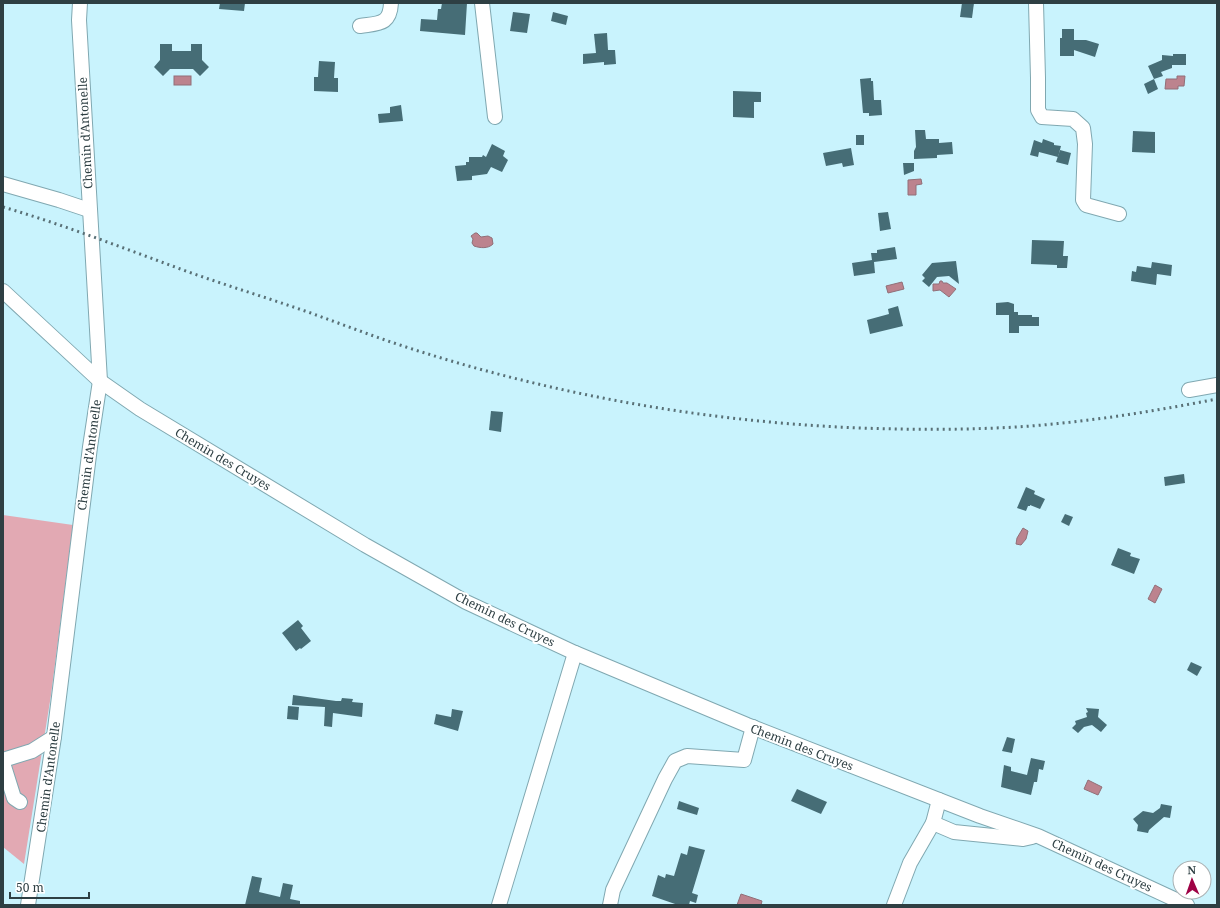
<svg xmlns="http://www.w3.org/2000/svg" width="1220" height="908" viewBox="0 0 1220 908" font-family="'Noto Serif',serif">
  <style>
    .green { fill: #e2a9b3 }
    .water { fill: #bc838e; stroke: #916f78 }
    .building { fill: #466d76 }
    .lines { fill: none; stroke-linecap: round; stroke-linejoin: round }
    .minor-casing { stroke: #80a8b1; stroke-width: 16 }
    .minor { stroke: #fff; stroke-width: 14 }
    .rail { stroke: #597076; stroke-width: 3; stroke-dasharray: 2 4; stroke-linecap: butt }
    .labels { text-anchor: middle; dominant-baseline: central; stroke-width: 4; stroke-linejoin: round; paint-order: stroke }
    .street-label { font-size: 12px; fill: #2e3f43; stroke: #fff }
  </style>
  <rect width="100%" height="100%" fill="#c9f3fd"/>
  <path class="green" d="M3,515L73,525L51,695L24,864L3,847Z"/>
  <g class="water">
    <rect x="174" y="76" width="17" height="9"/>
    <path d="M1177,76H1185L1184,86H1178V89H1165L1166,79H1177Z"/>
    <path d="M921,179L922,184L916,185V195H908V180Z"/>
    <path d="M475,233H477L481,237L488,236L492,238L493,244C488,249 480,248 474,246L472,243L473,239L471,236Z"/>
    <path d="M940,281H942L943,283H947L956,289L949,297L940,290L933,291V284H939Z"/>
    <path d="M902,282L904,289L888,293L886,286Z"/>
    <path d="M1023,528L1028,531L1026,539L1021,545L1016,544L1017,538Z"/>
    <path d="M1155,585L1162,589L1155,603L1148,599Z"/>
    <path d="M1088,780L1102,787L1098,795L1084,789Z"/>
    <path d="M741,894L762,901L761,905H737Z"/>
  </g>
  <g class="building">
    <path d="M220,3H245L244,11L219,9Z"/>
    <path d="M442,3H467L465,35L420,31L421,19L437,20L438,9H441Z"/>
    <path d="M962,3H974L972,18L960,17Z"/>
    <path d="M513,12L530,14L527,33L510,31Z"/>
    <path d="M553,12L568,16L566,25L551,21Z"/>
    <path d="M1062,29H1074V40H1086L1099,44L1095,57L1074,50V56H1060V38H1062Z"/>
    <path d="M607,33L608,50H615L616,64L604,65V62L583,64V54L596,53L594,34Z"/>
    <path d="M160,44H172V51H191V44H202V60L209,67L200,76L193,69H170L163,76L154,67L160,60Z"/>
    <path d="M1173,54H1186V65H1172V68L1161,72L1163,76L1154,79L1148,66L1162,60V55L1173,56Z"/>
    <path d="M319,61L335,62L334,78H338V92L314,91V77H318Z"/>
    <path d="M871,78V81H873L874,100H881L882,115L869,116V113H863L860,79Z"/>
    <path d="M1154,79L1158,89L1148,94L1144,84Z"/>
    <path d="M733,91L761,92V102H754V118L733,117Z"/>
    <path d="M401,105L403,121L379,123L378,114L390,113V107Z"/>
    <path d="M915,130H925L926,139H939V143L952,142L953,154L937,155V158L914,159V151L916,147Z"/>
    <path d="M1133,131L1155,132V153L1132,152Z"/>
    <rect x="856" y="135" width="8" height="10"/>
    <path d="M1043,139L1054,143V145L1061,146L1058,157L1039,152L1038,157L1030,155L1034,140L1042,143Z"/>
    <path d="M492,144L505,151L503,156L508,160L502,172L491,167L487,174L472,176V180L457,181L455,166L466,165V162H469V157H482L483,155L486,157Z"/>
    <path d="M851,148L854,165L843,167L842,163L826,166L823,153Z"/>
    <path d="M1060,150L1071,153L1068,165L1056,162Z"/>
    <path d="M903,163H914V171L904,175Z"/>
    <path d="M888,212L891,229L880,231L878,213Z"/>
    <path d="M1032,240L1064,241L1063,256H1068L1067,268H1057V265L1031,264Z"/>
    <path d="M895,247L897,259L874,262L875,273L854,276L852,263L872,260L871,253H877V250Z"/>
    <path d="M956,261L959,284L949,276L937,277L929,287L922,281L925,278L922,275L932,263Z"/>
    <path d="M1152,262L1172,265L1171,276L1157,274L1156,285L1131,281L1132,271L1136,272L1137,266L1151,268Z"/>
    <path d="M1008,302L1014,304V312H1018V315H1032V317H1039V326H1019V333H1009V315H996V303Z"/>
    <path d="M898,306L903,326L870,334L867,320L889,314L888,309Z"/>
    <path d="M491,411L503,412L501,432L489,430Z"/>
    <path d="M1184,474L1185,483L1165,486L1164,477Z"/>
    <path d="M1026,487L1035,491L1034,494L1045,499L1040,509L1030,505V506H1028L1026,511L1017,508Z"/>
    <path d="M1065,514L1073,517L1069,526L1061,522Z"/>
    <path d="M1118,548L1131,553L1130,556L1140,559L1134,574L1111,565Z"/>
    <path d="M298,620L303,626L301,628L311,641L301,649L300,648L296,651L282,633Z"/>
    <path d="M1191,662L1202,667L1197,676L1187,670Z"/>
    <path d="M293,695L336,701H341L342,698L353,699L352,702L363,703L362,717L333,713L332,727L324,726L325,707L292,705Z"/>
    <path d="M288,706L299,707L298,720L287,719Z"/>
    <path d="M1086,708L1099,709L1098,717L1107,725L1101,732L1092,725L1084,727L1078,733L1072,728L1076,724L1075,721L1087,717L1086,713L1088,712Z"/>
    <path d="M452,709L463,711L458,731L434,724L436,714L451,717Z"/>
    <path d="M1007,737L1015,739L1012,753L1002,751Z"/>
    <path d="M1031,758L1045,761L1043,770L1039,769L1037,782H1034L1031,795L1001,787L1004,765L1011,767V771L1027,775Z"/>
    <path d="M797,789L827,802L821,814L791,801Z"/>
    <path d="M679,801L699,808L697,815L677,809Z"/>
    <path d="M1161,804L1172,806L1170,818L1164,817L1149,830L1148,833L1137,831L1138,825L1133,819L1143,811L1153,813L1160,808Z"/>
    <path d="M689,846L705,850L692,893L698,895L696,903L690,901L689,905H678L652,896L658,875L665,878L666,874L674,876L681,853L687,855Z"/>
    <path d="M252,876L262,878L259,892L280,897L283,883L293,885L290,899L300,901V905H245Z"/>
  </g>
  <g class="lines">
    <g class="minor-casing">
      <g id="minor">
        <path d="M482,3L495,117"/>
        <path d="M1036,3L1038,78V110L1042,117L1073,119L1083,128L1085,144L1083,200L1086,205L1119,214"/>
        <path d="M360,26C379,23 390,25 391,3"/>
        <path d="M3,184L59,200L89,210"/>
        <path d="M3,291L100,381L140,409L365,545L466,602L575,653L747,725L980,816L1038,836L1187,905"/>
        <path d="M1189,390L1217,385"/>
        <path d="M3,760L32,751L54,737"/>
        <path d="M3,763L14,798L20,802"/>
        <path d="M939,800L933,823L954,832L1023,839L1032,837"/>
        <path d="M28,905L54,737L90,447L100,381L79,20L80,3"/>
        <path d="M499,905L575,653"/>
        <path d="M610,905L613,890L665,779L675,761L687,756L744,760L753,727"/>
        <path d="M894,905L910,863L933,823"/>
      </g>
    </g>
    <use href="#minor" class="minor"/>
    <path class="rail" d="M3,207C61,224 118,246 175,267C218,283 262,296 305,311C339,323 372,336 406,347C554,395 706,422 861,428C918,430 975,430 1031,426C1094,421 1155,411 1217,399"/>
  </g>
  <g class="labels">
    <g class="street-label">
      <text transform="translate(85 133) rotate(-93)">Chemin d'Antonelle</text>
      <text transform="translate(89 455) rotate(-82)">Chemin d'Antonelle</text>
      <text transform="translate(223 459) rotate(31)">Chemin des Cruyes</text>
      <text transform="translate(505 619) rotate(26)">Chemin des Cruyes</text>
      <text transform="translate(802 747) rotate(21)">Chemin des Cruyes</text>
      <text transform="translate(48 777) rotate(-82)">Chemin d'Antonelle</text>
      <text transform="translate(1102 865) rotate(25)">Chemin des Cruyes</text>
    </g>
  </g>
  <rect width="1220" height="908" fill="none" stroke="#2e3f43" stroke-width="8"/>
  <g transform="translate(1192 880) rotate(358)"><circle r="19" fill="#ffffff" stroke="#abb2b4"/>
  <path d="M0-3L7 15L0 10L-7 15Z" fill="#9f0245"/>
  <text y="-6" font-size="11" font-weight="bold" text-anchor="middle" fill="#2e3f43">N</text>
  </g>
  <path d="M10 892v6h79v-6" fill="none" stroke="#2e3f43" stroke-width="2"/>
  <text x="16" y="892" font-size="12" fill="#2e3f43" stroke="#ffffff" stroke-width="3" paint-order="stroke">50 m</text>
</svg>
